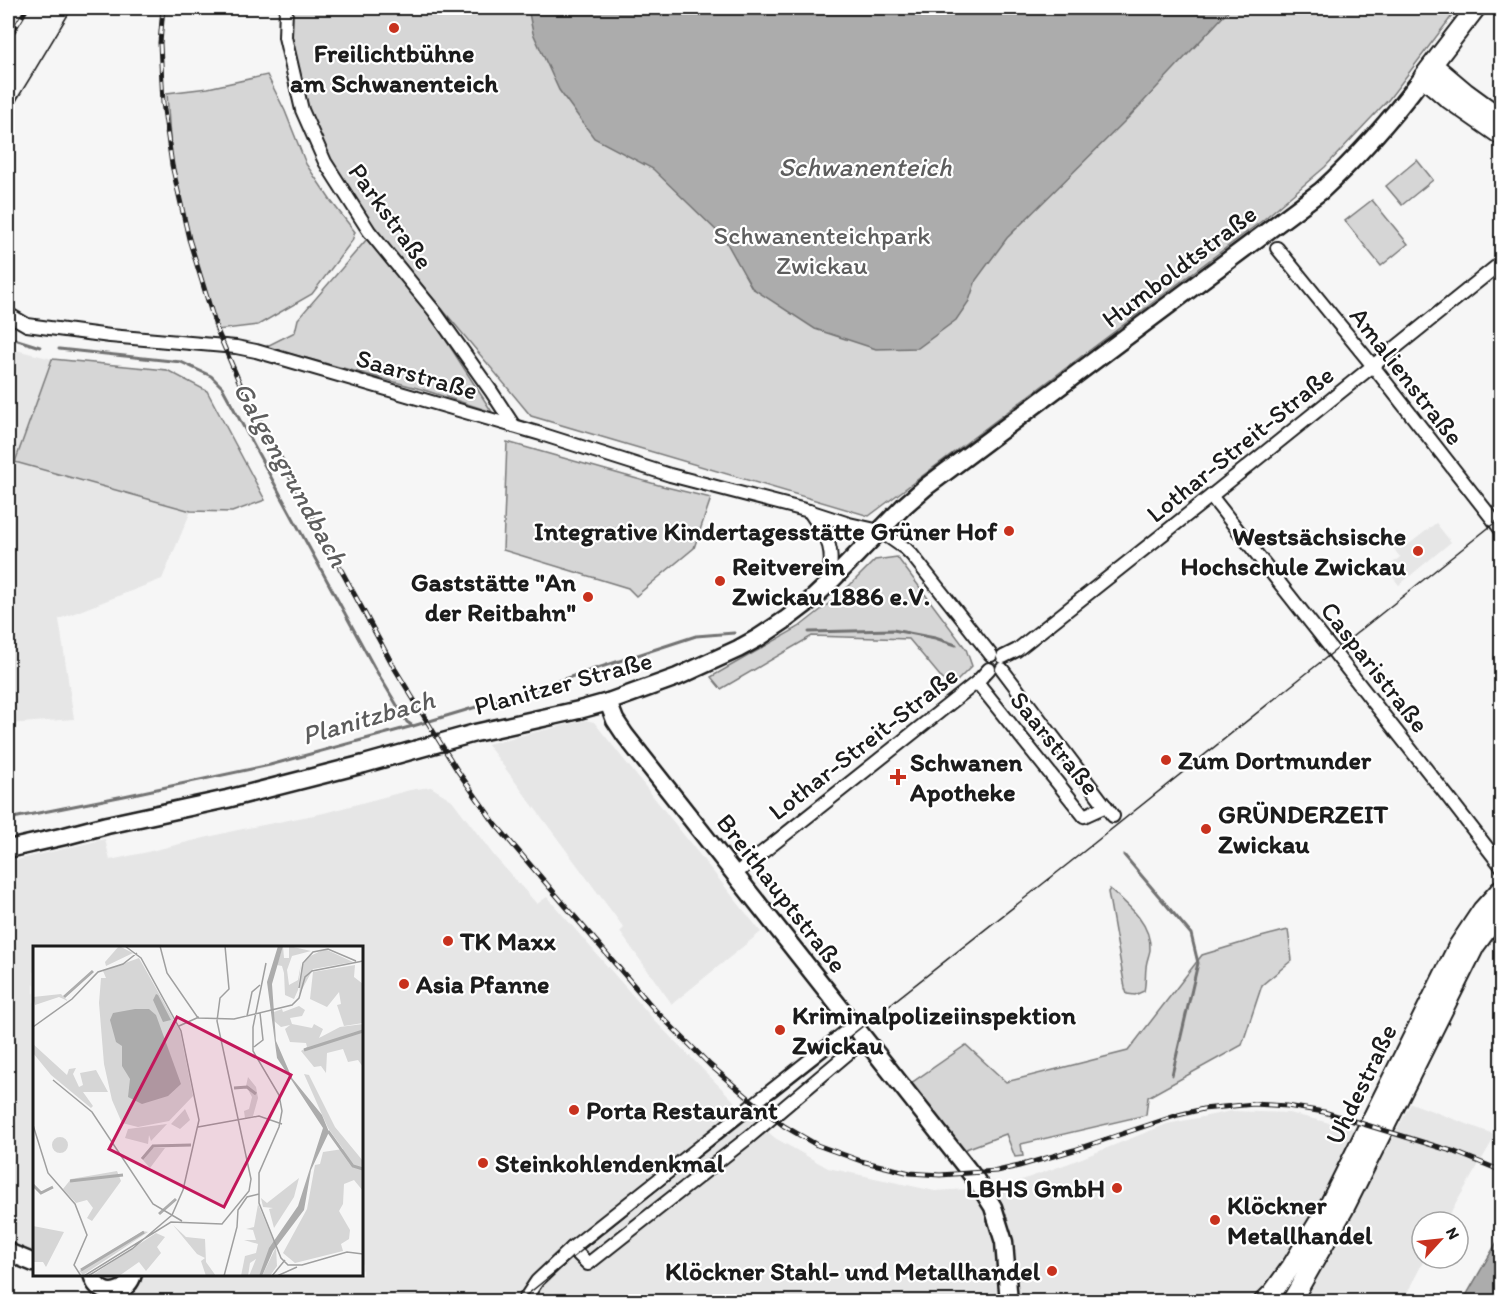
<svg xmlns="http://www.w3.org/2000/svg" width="1509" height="1309" viewBox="0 0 1509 1309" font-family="Itim,sans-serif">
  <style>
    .built { fill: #e6e6e6 }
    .green { fill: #d6d6d6; stroke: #797979; stroke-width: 1.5 }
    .water { fill: #acacac; stroke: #727272; stroke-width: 1.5 }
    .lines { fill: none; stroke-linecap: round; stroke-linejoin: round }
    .stream { stroke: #727272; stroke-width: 3 }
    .street-casing { stroke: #1c1c1c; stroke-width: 16 }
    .secondary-casing { stroke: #1c1c1c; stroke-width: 21 }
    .primary-casing { stroke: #1c1c1c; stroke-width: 22 }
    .street { stroke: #fff; stroke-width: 12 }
    .secondary { stroke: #fff; stroke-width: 16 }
    .primary { stroke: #fff; stroke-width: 18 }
    .tram { stroke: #1c1c1c; stroke-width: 1.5 }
    .rail-casing { stroke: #1c1c1c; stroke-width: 5 }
    .rail { stroke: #fff; stroke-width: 3; stroke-dasharray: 9; stroke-linecap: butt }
    .poi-dot { fill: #c8321e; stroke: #fff; stroke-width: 2 }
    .labels { text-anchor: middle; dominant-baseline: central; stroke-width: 4.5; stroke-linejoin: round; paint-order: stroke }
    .poi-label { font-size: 26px; font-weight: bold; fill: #1c1c1c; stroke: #fff; text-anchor: start }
    .street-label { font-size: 26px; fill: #1c1c1c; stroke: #fff }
    .park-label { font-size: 26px; fill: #5d5d5d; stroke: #fff }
    .water-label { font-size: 27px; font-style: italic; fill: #5d5d5d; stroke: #fff }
    .inset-river { fill: none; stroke: #acacac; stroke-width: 3 }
    .inset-road { fill: none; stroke: #9f9f9f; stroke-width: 1.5 }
    .view { fill: #c2185b; fill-opacity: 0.15; stroke: #c2185b; stroke-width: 3 }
    .inset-edge { fill: none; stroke: #1c1c1c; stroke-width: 3 }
  </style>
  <rect width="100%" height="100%" fill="#f6f6f6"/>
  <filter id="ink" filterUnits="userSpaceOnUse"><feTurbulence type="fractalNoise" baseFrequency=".0167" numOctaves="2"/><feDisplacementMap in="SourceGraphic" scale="12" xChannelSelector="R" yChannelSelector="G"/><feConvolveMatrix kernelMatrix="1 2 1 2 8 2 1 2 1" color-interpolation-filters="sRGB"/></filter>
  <g filter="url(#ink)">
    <g class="built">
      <path d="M8,348L52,359L15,462L191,511L162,579L59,619L74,719L8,724Z"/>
      <path d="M1436,523L1451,542L1399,585L1386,569L1400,557L1387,540L1397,532L1408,545Z"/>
      <path d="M586,720L594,722L761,932L672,1004L620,932L624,928L487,744Z"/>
      <path d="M431,787L452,800L495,857L537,904L547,897L655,1021L738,1105L775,1138L828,1168L935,1191L1002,1187L1067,1164L1167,1124L1232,1111L1289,1113L1350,1128L1391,1141L1411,1103L1496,1135L1445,1222H1422V1258H1425L1403,1301H101L100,1298L89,1285L86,1275L362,1274V948H34V1255L20,1249L8,1241V862L105,839L110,860L143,853L233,831L324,813L410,790Z"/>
    </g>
    <g class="green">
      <path d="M291,8H1458L1389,99L1325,167L1263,220L869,516L531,416L370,222L330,164L306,115L290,51Z"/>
      <path d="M267,75L285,111L306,164L331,201L355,232L352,241L312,294L258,325L217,330L189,239L172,169L167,93L208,88Z"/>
      <path d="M1417,160L1433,180L1402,205L1386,186Z"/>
      <path d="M1372,200L1408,244L1381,266L1345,221Z"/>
      <path d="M367,239L431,317L492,412L421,389L265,347L295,332L298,319Z"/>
      <path d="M52,359L167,370L207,391L265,500L232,512L191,511L15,462Z"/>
      <path d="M507,442L662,486L711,498L694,548L636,596L628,588L503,550Z"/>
      <path d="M897,557L966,649L972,666L950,688L909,639L812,636L721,689L711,677L799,627L841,594L875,560Z"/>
      <path d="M1110,889C1127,904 1152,924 1150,950C1149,956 1146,962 1146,968C1145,976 1146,983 1144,991L1135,995L1127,994L1125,988L1108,892Z"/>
      <path d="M1288,930L1292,960L1262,985L1242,1045L1148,1097L1146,1115L1021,1144L1023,1156L1015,1157L1006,1134L955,1153L904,1088L966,1045L1006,1082L1128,1051L1202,955L1261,937Z"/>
    </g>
    <g class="water">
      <path d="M528,8H1231L1130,116L1007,238L976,280L969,301L956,320L918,348L876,349L815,329L752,288L724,238L653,169L594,138L559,90L533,33Z"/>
      <path d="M1501,1235V1301H1463Z"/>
    </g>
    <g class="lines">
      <g class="stream">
        <path d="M8,337L40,347"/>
        <path d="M59,349L181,362L211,376L222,387L374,667L407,722L413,726"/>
        <path d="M809,632L893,630L935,638L956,645"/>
        <path d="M8,819L124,796L270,765L413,726L503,699L696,636L734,633"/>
        <path d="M1124,855L1191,934L1198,963L1172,1075"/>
      </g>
      <g class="street-casing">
        <g id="street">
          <path d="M286,8L285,37L302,110L325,162L369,231L435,312L491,391L514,426"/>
          <path d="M1277,248L1373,366L1502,531"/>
          <path d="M8,314L27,325L110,336L236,347L256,351L541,434L670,475L809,511L849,524L880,531L906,549L912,555L991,655"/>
          <path d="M1211,496L1448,797L1502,867"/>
          <path d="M809,511C829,540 836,549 827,585"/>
          <path d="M1003,657L1017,650L1211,496L1502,262"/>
          <path d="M1002,669L1113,816"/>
          <path d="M977,682L1084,816L1106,806"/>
          <path d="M734,875L977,682L989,669"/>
          <path d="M572,1248L588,1264L749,1137L865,1039"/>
          <path d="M523,1302L537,1281L572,1248L854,1025"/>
        </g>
      </g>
      <g class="secondary-casing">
        <g id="secondary">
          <path d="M608,702L615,720L625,735L976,1180L993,1207L1004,1242L1009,1302"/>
          <path d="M8,849L65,836L107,825L227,799L364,764L475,733L579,710L608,702L677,677L738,649L758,638L785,620L810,601L827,585L904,506L927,486L1321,191C1359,156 1392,118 1423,77"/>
          <path d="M8,1250L10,1253L34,1263"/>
          <path d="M92,1274C92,1275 95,1283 96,1284C107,1299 129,1291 133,1274"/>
        </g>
      </g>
      <g class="primary-casing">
        <g id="primary">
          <path d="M1476,8L1423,77L1446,97L1502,136"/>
          <path d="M1433,65L1465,92L1502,119"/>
          <path d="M1263,1302L1273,1292L1291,1267L1330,1203L1458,946L1482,910L1502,888"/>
          <path d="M1291,1302L1344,1209L1475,946L1502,909"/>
        </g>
      </g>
      <use href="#street" class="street"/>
      <use href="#secondary" class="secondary"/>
      <use href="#primary" class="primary"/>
      <g class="tram">
        <path d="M8,114L33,73L72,8"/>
        <path d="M518,1302L716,1142L1068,864L1502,517"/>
      </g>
      <g class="rail-casing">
        <g id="rail">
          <path d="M163,8L160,43L163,103L172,165L189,239L217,330L241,386L395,669L457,770L496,825L655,1010L710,1065L751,1100L784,1126L817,1145L861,1161L910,1173L940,1175L997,1171L1019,1166L1074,1150L1178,1115L1203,1109L1254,1104L1287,1106L1324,1112L1455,1152L1502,1171"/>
          <path d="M8,40L27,8"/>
        </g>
      </g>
      <use href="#rail" class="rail"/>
    </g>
  </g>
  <g class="poi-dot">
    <circle cx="394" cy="28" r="6"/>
    <circle cx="1009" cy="531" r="6"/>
    <circle cx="1418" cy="551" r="6"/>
    <circle cx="720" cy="581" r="6"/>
    <circle cx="588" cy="597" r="6"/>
    <circle cx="1166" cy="760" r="6"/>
    <path d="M895 768h6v6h6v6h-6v6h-6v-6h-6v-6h6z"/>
    <circle cx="1206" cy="829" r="6"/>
    <circle cx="448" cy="941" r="6"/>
    <circle cx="404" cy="984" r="6"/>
    <circle cx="780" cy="1030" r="6"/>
    <circle cx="574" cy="1110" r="6"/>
    <circle cx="483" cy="1163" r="6"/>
    <circle cx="1117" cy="1188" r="6"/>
    <circle cx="1215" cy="1220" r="6"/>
    <circle cx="1052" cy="1271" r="6"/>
  </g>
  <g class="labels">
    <g class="poi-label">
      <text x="394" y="53" text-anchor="middle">Freilichtbühne<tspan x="394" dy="30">am Schwanenteich</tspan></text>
      <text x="997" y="531" text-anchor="end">Integrative Kindertagesstätte Grüner Hof</text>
      <text x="1406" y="536" text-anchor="end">Westsächsische<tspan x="1406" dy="30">Hochschule Zwickau</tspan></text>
      <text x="732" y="566">Reitverein<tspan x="732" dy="30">Zwickau 1886 e.V.</tspan></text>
      <text x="576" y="582" text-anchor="end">Gaststätte "An<tspan x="576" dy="30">der Reitbahn"</tspan></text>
      <text x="1178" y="760">Zum Dortmunder</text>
      <text x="910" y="762">Schwanen<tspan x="910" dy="30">Apotheke</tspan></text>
      <text x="1218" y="814">GRÜNDERZEIT<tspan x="1218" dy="30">Zwickau</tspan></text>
      <text x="460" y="941">TK Maxx</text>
      <text x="416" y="984">Asia Pfanne</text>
      <text x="792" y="1015">Kriminalpolizeiinspektion<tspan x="792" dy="30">Zwickau</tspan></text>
      <text x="586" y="1110">Porta Restaurant</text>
      <text x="495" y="1163">Steinkohlendenkmal</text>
      <text x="1105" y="1188" text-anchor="end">LBHS GmbH</text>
      <text x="1227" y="1205">Klöckner<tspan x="1227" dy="30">Metallhandel</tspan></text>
      <text x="1040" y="1271" text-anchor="end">Klöckner Stahl- und Metallhandel</text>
    </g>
    <g class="street-label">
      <text transform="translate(391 216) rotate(54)">Parkstraße</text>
      <text transform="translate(1179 266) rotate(-37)">Humboldtstraße</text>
      <text transform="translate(417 374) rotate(16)">Saarstraße</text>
      <text transform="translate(1407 376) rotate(52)">Amalienstraße</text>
      <text transform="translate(1240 444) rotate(-39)">Lothar-Streit-Straße</text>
      <text transform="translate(1375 667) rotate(52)">Casparistraße</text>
      <text transform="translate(563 683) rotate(-15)">Planitzer Straße</text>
      <text transform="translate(863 743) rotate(-38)">Lothar-Streit-Straße</text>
      <text transform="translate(1055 743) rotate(51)">Saarstraße</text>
      <text transform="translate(782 893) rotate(52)">Breithauptstraße</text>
      <text transform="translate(1361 1084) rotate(-64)">Uhdestraße</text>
    </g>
    <g class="park-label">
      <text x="822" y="235">Schwanenteichpark<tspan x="822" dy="30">Zwickau</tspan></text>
    </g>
    <g class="water-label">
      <text x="865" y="166">Schwanenteich</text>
      <text transform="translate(291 474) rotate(61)">Galgengrundbach</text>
      <text transform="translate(368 717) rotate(-16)">Planitzbach</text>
    </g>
  </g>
  <g transform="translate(33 946)">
    <rect width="330" height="330" fill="#f6f6f6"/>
    <path d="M86,0L100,7L73,20L72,16ZM250,0L251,12H256V0L278,5L259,10L254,24L256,39L265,34L268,17L265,44L261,53L252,49L251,27L249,20L244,19ZM292,3L320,16L280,23L266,49L269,20L275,11ZM106,12L147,85L160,150L136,175L105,181L89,177L79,154L71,118L66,57L68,32H73L70,25ZM322,19L321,31L330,38V77L311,80L304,59L308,58L306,46L294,61L277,53L280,26ZM28,48L35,55L26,51L2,59L0,51ZM266,60L272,64L269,70L257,72L259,78L279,82L281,78L290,83L286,92L307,81L330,78V121L325,114L315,116L310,103L294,107L293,127L288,120L281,121L268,105L274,101L273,97L257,96L252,83L257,79L248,81L241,75V66L249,63L250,66ZM0,98L34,129L36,123L43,122L40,128L46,141L50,139L47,127L63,124L75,146H50L60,160L58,162L18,129L0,107ZM271,128L276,129L302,181L330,215V245L321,234L311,238L310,258L306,265L317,284L316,293L308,298L310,305L262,317L250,307L274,263L282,219L287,218L290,206L310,203L295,182ZM215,131L223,141L225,152L220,170L212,172L211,165L216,163L219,151L213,140ZM152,163L157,174L147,183L138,178ZM134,178L118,195L116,189L115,198L92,192L95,183ZM19 199a8 8 0 1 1 16 0a8 8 0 1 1-16 0ZM120,202H132L117,222L110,214ZM84,225L88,235L59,275L54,272L60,262L54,254L43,257L30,243L38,233ZM266,232L261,251L241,282L236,263L240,262L230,261L228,252L234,257ZM225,258L241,296L226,330H216L223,313L217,317L215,330H208L212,310L223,307L225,298L211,294H223L220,284L213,283L221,281ZM140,279L153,291L172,293L173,316L183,330H173L168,315L172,312L164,308ZM0,280L31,286L13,321L10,316H0ZM110,285L115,286L50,329L46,325ZM123,287L132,291L124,301L128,307L113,325L106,316L86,330H58ZM243,301L244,320L237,330H229Z" fill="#d6d6d6"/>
    <path d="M245,0H250L239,38L243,95L259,132L289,169L296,186L278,224L271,264L240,305L229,330H226L236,302L265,260L290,182L244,112L234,36ZM123,48L125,49L138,74L130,76L120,54ZM102,63H116L123,69L148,138L135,150L109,158L95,151L97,133L89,120V100L83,96L77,74L80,67Z" fill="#acacac"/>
    <path class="inset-river" d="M31,51L60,25M271,104L330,85M201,142L214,141L223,148M295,185L320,220L330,223M109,213L120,200L158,199M37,235L90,229M0,239L8,247L20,241M126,268L143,253M48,324L111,286"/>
    <path class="inset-road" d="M127,0L134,27L165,72L201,73L259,59L266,52L272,31L279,25L330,15M233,17L220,81V105L246,149L249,165L246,181L226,227V257L248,312L255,319H269L314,306L330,308M266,42L270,17L280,6L295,3L323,15M214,70L219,46L227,39M146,80L166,71M0,81L39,53L65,26L90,18L104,7M221,101L230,94L227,67M20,134L59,166L120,258L149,275M0,179L15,227L42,258L54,289L41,319L48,330M165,181L226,170L249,178M51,330L138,276L189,278L216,245L218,233L184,75L187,52L196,43L192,0M55,330L99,303L139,269L150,244L166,174L148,85L108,12L92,0M191,330L204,281L205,264L214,251L226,248M239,330L252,314M244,330L264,321"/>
    <path class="view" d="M144,71L258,129L191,261L76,203Z"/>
    <rect width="330" height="330" class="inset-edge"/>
  </g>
  <rect width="1509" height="1309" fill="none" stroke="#fff" stroke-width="30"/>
  <rect x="15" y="15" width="1479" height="1279" fill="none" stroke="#1c1c1c" stroke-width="2" filter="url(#ink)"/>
  <g transform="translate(1440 1240) rotate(63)"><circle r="28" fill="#ffffff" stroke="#a4a4a4" stroke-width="1.5"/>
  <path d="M0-4.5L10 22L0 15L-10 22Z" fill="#c8321e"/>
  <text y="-9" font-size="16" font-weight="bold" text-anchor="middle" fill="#1c1c1c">N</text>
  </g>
</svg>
